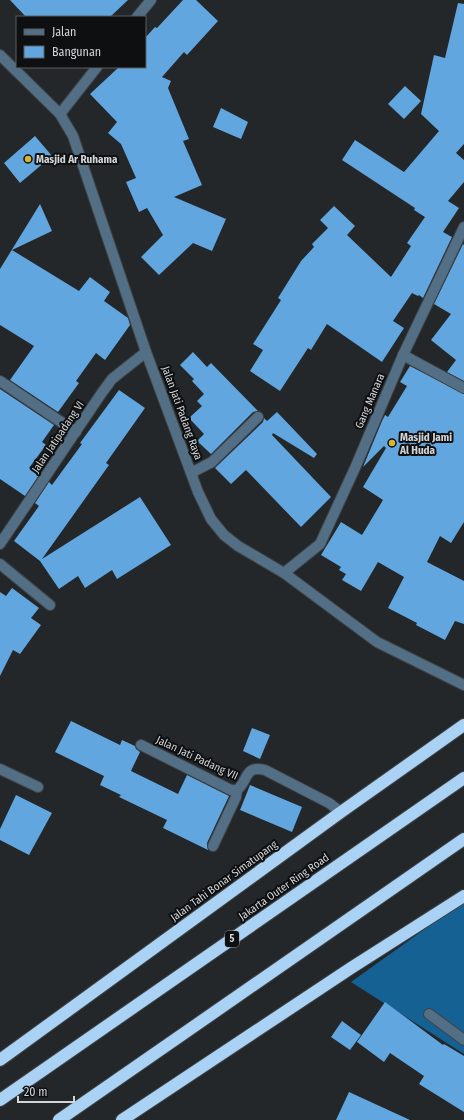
<svg xmlns="http://www.w3.org/2000/svg" width="464" height="1120" viewBox="0 0 464 1120" font-family="'Fira Sans Condensed',sans-serif">
  <style>
    .forest { fill: #156194 }
    .building { fill: #61a6de }
    .lines { fill: none; stroke-linecap: round; stroke-linejoin: round }
    .minor-casing { stroke: #3f4346; stroke-width: 12 }
    .highway-casing { stroke: #3f4346; stroke-width: 14 }
    .minor { stroke: #536f86; stroke-width: 10 }
    .highway { stroke: #a9d2f5; stroke-width: 12 }
    .poi-dot { fill: #d5b534; stroke: #0e0f11; stroke-width: 1.5 }
    .labels { text-anchor: middle; dominant-baseline: central; stroke-width: 4; stroke-linejoin: round; paint-order: stroke }
    .shield { fill: #0e0f11; stroke: #979a9c; stroke-width: 1 }
    .shield-label { font-size: 10px; font-weight: bold; fill: #d2d5d7 }
    .poi-label { font-size: 11px; font-weight: bold; fill: #d2d5d7; stroke: #0e0f11; text-anchor: start }
    .street-label { font-size: 11px; fill: #d2d5d7; stroke: #0e0f11 }
  </style>
  <rect width="100%" height="100%" fill="#23272a"/>
  <path class="forest" d="M464,901V1054L351,982Z"/>
  <g class="building">
    <path d="M10,0H128L110,17H26Z"/>
    <path d="M183,0H196L218,21L187,55L184,52L162,77L171,81L168,88L189,139L183,141L202,185L174,197L226,219L212,251L193,243L159,275L141,257L163,235L147,208L139,212L126,182L136,178L121,144L108,133L117,122L90,94L119,67H145V38L155,27L157,28Z"/>
    <path d="M458,3L464,4V144L456,153L464,160V182L448,201L459,208L443,232L452,237L423,298L419,295L418,296L412,293L393,321L404,328L382,362L327,324L311,350L308,348L280,391L250,371L263,350L253,344L281,300L278,298L301,261L314,247L312,244L328,228L320,220L334,206L355,226L347,235L391,277L411,246L407,243L425,217L414,210L415,208L342,160L355,140L404,172L439,131L421,114L434,55L445,58Z"/>
    <path d="M405,86L421,101L404,119L388,104Z"/>
    <path d="M221,108L248,122L241,139L213,127Z"/>
    <path d="M35,136L52,156L20,183L4,163Z"/>
    <path d="M40,204L52,231L12,250L79,291L90,277L110,292L104,301L128,318L130,325L105,360L96,353L76,381L79,383L58,412L10,380L34,346L0,325V269Z"/>
    <path d="M463,244L464,245V381L447,372L456,360L431,340L451,314L434,304Z"/>
    <path d="M193,352L207,367L211,363L258,411L253,412L211,454L197,441L204,434L189,418L202,406L197,401L204,394L192,381L194,379L180,365Z"/>
    <path d="M410,366L464,394V522L451,543L440,536L427,562L464,581V624L455,621L445,640L416,625L417,623L388,608L404,577L378,562L361,591L342,580L346,574L339,570L341,567L321,555L341,522L362,535L383,500L363,487L386,448L384,446L363,467L382,421L385,415L388,417L407,386L400,382Z"/>
    <path d="M0,389L54,425L42,442L46,445L29,468L39,475L25,496L0,479Z"/>
    <path d="M119,390L145,408L106,463L109,465L42,559L140,497L171,545L117,579L112,570L85,588L78,576L59,589L40,561L14,541L39,506L35,503L49,482L52,485L82,444L80,443Z"/>
    <path d="M277,412L317,454L314,458L273,433L272,435L331,497L301,527L246,470L231,484L215,468L263,422L264,418L267,421Z"/>
    <path d="M12,588L39,608L31,618L41,625L20,654L13,650L0,676V592L6,596Z"/>
    <path d="M71,721L120,745L122,740L135,746L136,749L140,752L131,771L178,794L187,775L229,796L207,843L208,850L163,828L167,820L119,797L121,795L100,785L104,776L55,752Z"/>
    <path d="M252,728L270,735L260,759L243,751Z"/>
    <path d="M250,785L302,807L292,832L240,810Z"/>
    <path d="M16,795L52,813L29,855L0,840V829Z"/>
    <path d="M385,1002L443,1045L444,1044L464,1056V1112L419,1084L424,1076L390,1053L384,1062L357,1042Z"/>
    <path d="M342,1021L361,1035L350,1050L331,1037Z"/>
    <path d="M349,1092L410,1120H336Z"/>
  </g>
  <g class="lines">
    <g class="minor-casing">
      <g id="minor">
        <path d="M137,17L151,0"/>
        <path d="M0,55L60,114L73,136L146,352L198,492L211,519L224,535L238,546L284,573L377,642L464,685"/>
        <path d="M60,114L97,67"/>
        <path d="M403,355L464,388"/>
        <path d="M0,381L76,432"/>
        <path d="M191,473L212,462L258,417"/>
        <path d="M0,544L101,394L112,379L146,352"/>
        <path d="M0,564L50,605"/>
        <path d="M284,573L320,544L355,468L403,355L464,227"/>
        <path d="M141,745L231,790H237C249,780 244,765 265,770L329,803L341,812"/>
        <path d="M0,769L38,787"/>
        <path d="M213,846L236,797L237,790"/>
        <path d="M429,1014L464,1040"/>
      </g>
    </g>
    <g class="highway-casing">
      <g id="highway">
        <path d="M0,1060L341,812L464,725"/>
        <path d="M0,1100L464,778"/>
        <path d="M59,1120L464,839"/>
        <path d="M122,1120L351,968L464,896"/>
      </g>
    </g>
    <use href="#minor" class="minor"/>
    <use href="#highway" class="highway"/>
  </g>
  <g class="poi-dot">
    <circle cx="28" cy="159" r="4"/>
    <circle cx="392" cy="443" r="4"/>
  </g>
  <g class="labels">
    <rect class="shield" x="225" y="931" width="14" height="16" rx="3"/>
    <g class="shield-label">
      <text x="232" y="939">5</text>
    </g>
    <g class="poi-label">
      <text x="36" y="159">Masjid Ar Ruhama</text>
      <text x="400" y="437">Masjid Jami<tspan x="400" dy="13">Al Huda</tspan></text>
    </g>
    <g class="street-label">
      <text transform="translate(370 401) rotate(-67)">Gang Manara</text>
      <text transform="translate(182 413) rotate(70)">Jalan Jati Padang Raya</text>
      <text transform="translate(58 437) rotate(-56)">Jalan Jatipadang VI</text>
      <text transform="translate(197 758) rotate(25)">Jalan Jati Padang VII</text>
      <text transform="translate(224 881) rotate(-36)">Jalan Tahi Bonar Simatupang</text>
      <text transform="translate(284 887) rotate(-35)">Jakarta Outer Ring Road</text>
    </g>
  </g>
  <rect x="16" y="16" width="130" height="52" fill="#0e0f11" stroke="#5c5e60"/>
  <rect x="24" y="29" width="20" height="6" fill="#536f86" stroke="#5c5e60"/>
  <text x="52" y="36" font-size="12" fill="#d2d5d7">Jalan</text>
  <rect x="24" y="46" width="20" height="12" fill="#61a6de" stroke="#5c5e60"/>
  <text x="52" y="56" font-size="12" fill="#d2d5d7">Bangunan</text>
  <path d="M18 1096v6h56v-6" fill="none" stroke="#d2d5d7" stroke-width="2"/>
  <text x="24" y="1096" font-size="12" fill="#d2d5d7" stroke="#0e0f11" stroke-width="3" paint-order="stroke">20 m</text>
</svg>
